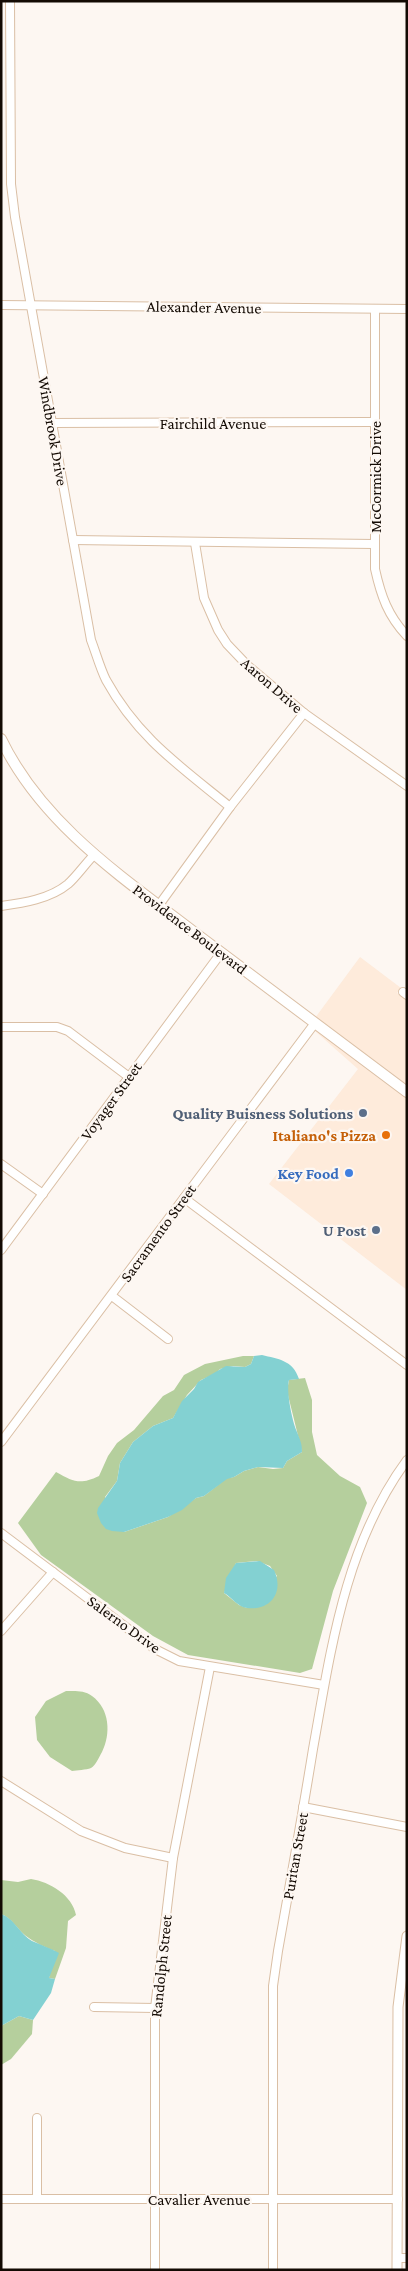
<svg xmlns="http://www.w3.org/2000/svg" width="408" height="2271" viewBox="0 0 408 2271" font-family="'Crimson Pro',serif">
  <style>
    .commercial { fill: #feebdb }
    .green { fill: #b5cf9d; fill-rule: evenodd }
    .water { fill: #83d1d2 }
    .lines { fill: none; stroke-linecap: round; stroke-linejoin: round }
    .minor-casing { stroke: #dabfa5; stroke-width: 10 }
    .tertiary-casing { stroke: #dabfa5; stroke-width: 11 }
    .secondary-casing { stroke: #dabfa5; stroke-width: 12 }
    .minor { stroke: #fff; stroke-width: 8 }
    .tertiary { stroke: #fff; stroke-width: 9 }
    .secondary { stroke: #fff; stroke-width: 10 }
    .service-dot { fill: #5c6f8a; stroke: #fdf7f2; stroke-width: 2 }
    .food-dot { fill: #e8710a; stroke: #fdf7f2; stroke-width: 2 }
    .shop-dot { fill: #3f7fe0; stroke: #fdf7f2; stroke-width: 2 }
    .labels { text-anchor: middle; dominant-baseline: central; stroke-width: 4.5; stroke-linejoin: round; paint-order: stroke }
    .street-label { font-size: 16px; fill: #130a03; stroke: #fdf7f2 }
    .service-label { font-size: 16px; font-weight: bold; fill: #4e5e75; stroke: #fdf7f2; text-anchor: end }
    .food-label { font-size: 16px; font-weight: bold; fill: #c56008; stroke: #fdf7f2; text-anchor: end }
    .shop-label { font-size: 16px; font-weight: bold; fill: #366cbe; stroke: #fdf7f2; text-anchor: end }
  </style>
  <rect width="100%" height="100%" fill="#fdf7f2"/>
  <g class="commercial">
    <path d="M360,957L401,988L397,993L407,1000V1086L315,1018Z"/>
    <path d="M316,1029L407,1098V1290L269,1184L358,1069L315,1031Z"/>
  </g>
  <g class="green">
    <path d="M243,1356H254L251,1364L245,1367L233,1366L220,1369L215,1374L201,1380L187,1395L173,1418L153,1426L133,1442L120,1463L117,1481L105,1497L124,1532L168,1517L196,1498L204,1496L227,1478L234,1477L244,1471L258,1467L273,1469L283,1468L287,1461L302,1452L287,1391L289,1380L305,1378L312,1400V1432L317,1455L340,1476L360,1487L367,1503L333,1591L312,1669L300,1673L188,1655L153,1636L41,1555L18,1523L56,1472C74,1482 80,1485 99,1476L108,1456L117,1443L134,1430L163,1396L174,1390L184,1375L205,1364ZM257,1561L270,1566L277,1576L247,1608L239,1605L224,1593L236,1563Z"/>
    <path d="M66,1691C75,1691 84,1690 92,1696C110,1709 111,1734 102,1752C99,1757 96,1765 91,1768C86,1770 77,1770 72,1771L50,1757L37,1740L35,1717L46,1701Z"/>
    <path d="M31,1879C50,1882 72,1895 76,1915L68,1921L66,1948L55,1979L49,1978L55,1951C46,1948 34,1942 26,1936C17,1929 12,1918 1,1914V1880L18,1882Z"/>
    <path d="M19,2016L33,2020L32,2034L11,2059L1,2065V2026Z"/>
  </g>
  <g class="water">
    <path d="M262,1355C278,1359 293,1360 299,1379L289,1380C286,1391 292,1421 297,1432C300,1440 302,1443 302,1452L287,1461L283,1468L258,1467L244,1471L234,1477L227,1479L204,1496L196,1498L182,1510L168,1517L124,1532L112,1531L106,1529L101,1523L97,1513L98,1508L117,1481L120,1463L133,1442L153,1426L173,1418L182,1401L194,1389L198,1382L226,1366L245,1367L251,1364L254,1356Z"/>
    <path d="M260,1561L274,1570C284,1591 272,1611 247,1608C237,1607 232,1597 224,1593L226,1578L236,1563Z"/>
    <path d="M1,1914C14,1918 20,1934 32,1941C41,1945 50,1948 59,1953L49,1978L55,1979L51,1993L33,2020L19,2016L1,2026Z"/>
  </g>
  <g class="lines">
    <g class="minor-casing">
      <g id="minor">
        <path d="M10,1L11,184L15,217L91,640C96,653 100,668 106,680C138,738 180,766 230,807"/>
        <path d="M1,305L407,309"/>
        <path d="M375,309V569C381,596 388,616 407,636"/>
        <path d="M52,423L375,422"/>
        <path d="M73,540L374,544"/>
        <path d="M195,543L204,598L218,630L227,644L247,665L304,713L407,786"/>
        <path d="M159,905L230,807L304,713"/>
        <path d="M1,906C23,903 50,899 68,884C77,876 85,864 94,855"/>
        <path d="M403,992L407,995"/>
        <path d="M1,1027H57L68,1031L129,1077"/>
        <path d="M1,1164L43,1194"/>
        <path d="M184,1198L407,1365"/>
        <path d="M1,1250L221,953"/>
        <path d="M112,1296L168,1339"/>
        <path d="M1,1442L315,1023"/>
        <path d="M1,1533L155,1649L179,1661L324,1685"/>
        <path d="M1,1631L53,1572"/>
        <path d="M1,1781L81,1831L125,1848L173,1858"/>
        <path d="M303,1807L407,1827"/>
        <path d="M94,2007L155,2008"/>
        <path d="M1,2199H398"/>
        <path d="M37,2199V2118"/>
        <path d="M397,2258H407"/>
        <path d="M155,2270V2008L173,1858L210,1667"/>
        <path d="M273,2270V1986L278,1951C290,1884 302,1817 313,1749C331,1649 345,1544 407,1460"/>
      </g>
    </g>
    <g class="tertiary-casing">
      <path id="tertiary" d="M397,2270L398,2007L407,1936"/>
    </g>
    <g class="secondary-casing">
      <path id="secondary" d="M1,739C42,824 122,877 195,933C265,986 336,1039 407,1092"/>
    </g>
    <use href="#minor" class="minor"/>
    <use href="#tertiary" class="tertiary"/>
    <use href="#secondary" class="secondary"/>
  </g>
  <g class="service-dot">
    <circle cx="363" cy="1113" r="5"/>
    <circle cx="376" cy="1230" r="5"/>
  </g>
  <circle class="food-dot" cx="386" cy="1135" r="5"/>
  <circle class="shop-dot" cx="349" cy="1173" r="5"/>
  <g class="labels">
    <g class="street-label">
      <text transform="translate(204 307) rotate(1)">Alexander Avenue</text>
      <text x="213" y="423">Fairchild Avenue</text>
      <text transform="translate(53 431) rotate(80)">Windbrook Drive</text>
      <text transform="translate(375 477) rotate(-90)">McCormick Drive</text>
      <text transform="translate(272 685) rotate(41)">Aaron Drive</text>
      <text transform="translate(190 929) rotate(37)">Providence Boulevard</text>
      <text transform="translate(111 1101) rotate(-54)">Voyager Street</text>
      <text transform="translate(158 1233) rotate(-54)">Sacramento Street</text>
      <text transform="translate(124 1624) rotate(36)">Salerno Drive</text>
      <text transform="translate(295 1856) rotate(-80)">Puritan Street</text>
      <text transform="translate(161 1966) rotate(-84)">Randolph Street</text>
      <text x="199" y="2199">Cavalier Avenue</text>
    </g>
    <g class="service-label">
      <text x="353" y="1113">Quality Buisness Solutions</text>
      <text x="366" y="1230">U Post</text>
    </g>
    <g class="food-label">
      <text x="376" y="1135">Italiano's Pizza</text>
    </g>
    <g class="shop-label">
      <text x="339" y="1173">Key Food</text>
    </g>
  </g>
  <rect width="408" height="2271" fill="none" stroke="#130a03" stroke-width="5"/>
</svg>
